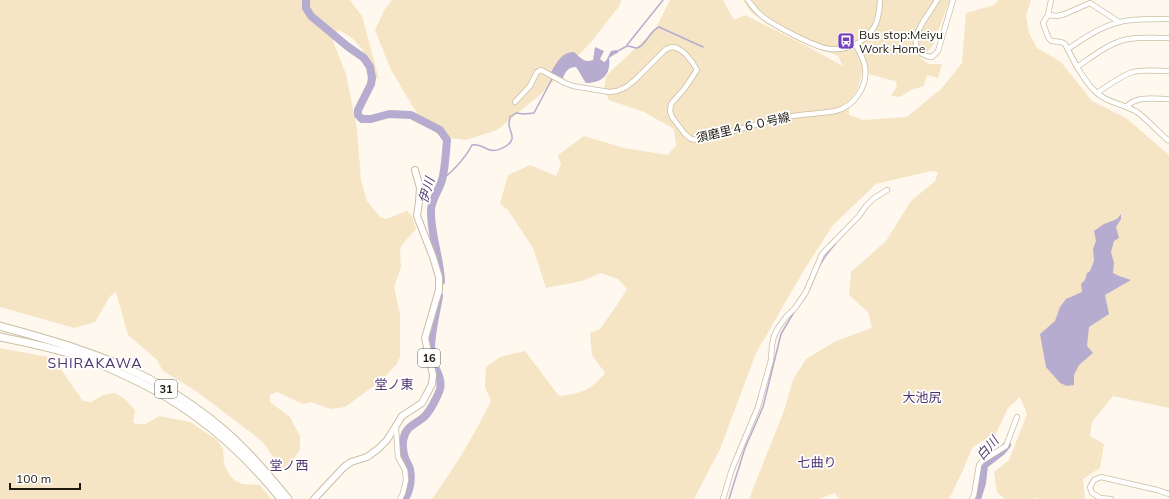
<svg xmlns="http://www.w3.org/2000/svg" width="1169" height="499" viewBox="0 0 1169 499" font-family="Mulish,'Noto Sans JP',sans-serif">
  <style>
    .green { fill: #f5e5c5 }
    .water { fill: #b6acd0 }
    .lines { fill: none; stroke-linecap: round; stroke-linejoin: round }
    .stream { stroke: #b6acd0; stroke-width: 1.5 }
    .river { stroke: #b6acd0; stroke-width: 8 }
    .minor-casing { stroke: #cabea3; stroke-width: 6 }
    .major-casing { stroke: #cabea3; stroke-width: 8 }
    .highway-casing { stroke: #cabea3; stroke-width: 9 }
    .minor { stroke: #fff; stroke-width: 4.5 }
    .major { stroke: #fff; stroke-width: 6 }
    .highway { stroke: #fff; stroke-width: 7 }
    .labels { text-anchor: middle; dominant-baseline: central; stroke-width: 3.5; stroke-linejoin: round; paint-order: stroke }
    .shield { fill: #fff; stroke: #625f58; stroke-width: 1 }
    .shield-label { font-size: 11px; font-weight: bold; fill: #1e1a10 }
    .poi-label { font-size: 12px; fill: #1e1a10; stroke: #fff; text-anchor: start }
    .street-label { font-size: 12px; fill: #1e1a10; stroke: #fff }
    .water-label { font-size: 13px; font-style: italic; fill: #544374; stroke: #fff }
    .neighbourhood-label { font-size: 13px; fill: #4b3470; stroke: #fff }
    .quarter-label { font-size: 14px; letter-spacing: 1px; fill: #4b3470; stroke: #fff }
  </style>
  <rect width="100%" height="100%" fill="#fef8ee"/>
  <g class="green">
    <path d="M0,0H350L362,16L379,79L373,76L362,49L352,38L339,30L333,34V41L346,74L357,129L361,180L367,201L380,217L386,219L407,211L412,216L416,229L401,246L400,253L401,267L394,287L400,314V357L397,364L382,380L345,407L331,409L311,402L303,404L277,392L270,395V402L290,417L300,436V450L284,472L262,441L196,391L163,371L156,359L128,335L116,292L110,296L95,322L74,328L0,307Z"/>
    <path d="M392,0H621L620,5L592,41L542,93L497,130L466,140L441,137L421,120L391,70L375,30L385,9Z"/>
    <path d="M670,0H723L734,20L745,15L797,41L843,66L838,56L767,24L751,12L743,0H950L932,47L920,58L929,64H942L938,78L927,75L924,86L911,90L900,97L891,96L897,86L895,80L893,81L862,72C860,82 858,94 849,100V115L863,120L907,117L941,89L962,63L966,13L994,5L998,0H1031L1026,16L1029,33L1037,48L1061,62L1092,101L1126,118L1169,155V408L1113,396L1092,422L1090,436L1104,444L1100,468L1083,479L1085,499H1038L1035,498L1032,499H1005L997,492L994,472L1009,460L1027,414L1020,397L1008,408L993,440L982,441L972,448L963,470L949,499H839L835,493L818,499H749L784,411L793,380L806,359L836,341L872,328L868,312L849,295L851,272L886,241L911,201L935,181L938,172L931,171L876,184L833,225L804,270L756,353L720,449L694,499H432C454,469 474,435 491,401L485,387L486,367L500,357L525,351L559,396C582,393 590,391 605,373L592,355L590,333L600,329L619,302L627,289L618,279L601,273L582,281L546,288L533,248L508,210L500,204L508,175L530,165L556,176L561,165L558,155L584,136L624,148L667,155L676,146L674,129L644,112L609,100L604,89L606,76L655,30Z"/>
    <path d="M0,348L53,358L83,401L91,402L103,395L114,393L117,394L126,400L133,408L135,411L133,422L136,424H146L159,416L190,422L217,440L223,449L224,464L230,476L236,481L242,484L260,485L271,499H0Z"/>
  </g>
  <g class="water">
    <path d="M595,47L604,51L600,59L604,62L606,61L611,51L617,50L618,53L615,54L609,58C611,74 603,83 586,83C582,78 580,72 576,67C567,67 565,73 562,80L550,74C556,64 561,52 574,52C581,58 584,63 593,60Z"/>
    <path d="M1121,214V219L1116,227L1119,238L1114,241L1111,252L1114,263L1113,273L1119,276L1131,280L1105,295L1109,314L1089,327L1087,346L1093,353L1079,365L1074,375V385L1067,386L1060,383L1046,367L1040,334L1055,321L1060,307L1066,299L1082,292L1081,284L1085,280L1087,273L1090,271L1094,261L1093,249L1096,241L1094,231L1104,224L1117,219Z"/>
  </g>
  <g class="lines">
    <g class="stream">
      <path d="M627,45L663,0"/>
      <path d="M616,52L627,46C630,46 634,48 637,48C645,47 650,30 659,27L703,47"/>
      <path d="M442,180C454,170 465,159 472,145C480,143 483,148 490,150C497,152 510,146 512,139C513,134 509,129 509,124C509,121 510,119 510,117L516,113L524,114L534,113L553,77"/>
      <path d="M804,299C811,289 814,277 820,265C824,257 830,250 836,243"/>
      <path d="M729,499L745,448L763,407L781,334L794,312"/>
    </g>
    <g class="river">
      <path d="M306,0V8L311,16L347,46L364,58L370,67L372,78L371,84L358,110V115L362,119H371L389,114L411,115L440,130L447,140C446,151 445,170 442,180C439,190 432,199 431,209C430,233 440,257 441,281"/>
      <path d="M405,499C410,490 412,480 410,469C409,465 406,462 405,458C403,453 402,442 404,437C406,426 418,423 425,416C430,411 438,396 440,389C443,376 432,366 431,354C430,335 436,315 439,296"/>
      <path d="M977,499L982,483L984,465L1002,451L1007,445"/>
    </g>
    <g class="minor-casing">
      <g id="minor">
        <path d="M748,0C752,6 756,11 762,16C773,25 816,48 830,49C849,51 870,40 877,21C879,14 880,7 880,0"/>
        <path d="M937,0C930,14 905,39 921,53C925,56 927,57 932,57L938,51L953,0"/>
        <path d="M1048,15L1051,0"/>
        <path d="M1169,38C1156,38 1142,37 1128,39C1109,43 1093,56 1077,67C1085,79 1092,92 1106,99C1116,104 1127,106 1137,112C1148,120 1158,132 1169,141"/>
        <path d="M1068,49C1087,36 1107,22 1132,20C1144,19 1157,19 1169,19"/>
        <path d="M1077,67L1065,44L1061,42L1051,41L1048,37L1043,23L1048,15L1057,16L1065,14L1090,3L1119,22"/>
        <path d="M1097,93C1109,85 1120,76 1133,72C1145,69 1158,71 1169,71"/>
        <path d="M515,102L530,86L537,72L541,70L565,83L573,86L609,92L617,91L626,87L635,80L666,49C668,49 670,47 672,47C682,47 693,62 697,70L685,88L671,104L670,111L672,117L685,134L691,139L697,140C727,133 756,124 786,117C802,114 819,114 835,111C854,107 868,86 865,67C864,59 859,52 856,45"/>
        <path d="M1126,107C1138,95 1153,99 1169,99"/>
        <path d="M396,428L398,457L405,470L406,480L403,493L400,499"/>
        <path d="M723,499L732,469L758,407L771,360L772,345L774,336L778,328L786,317L795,308L806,292L822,254L859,216L866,206L873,199L887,190"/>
        <path d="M972,499L974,495L979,465L982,461L1006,446L1017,417"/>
        <path d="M1111,499L1100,498L1092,493L1090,487L1094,480L1101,477L1157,490L1169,494"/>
      </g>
    </g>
    <g class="major-casing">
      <path id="major" d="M314,499L344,467L351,462L367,457L378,449L387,440L402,416L422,403L432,384L433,375L425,338L439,290V277L433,257L417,216L419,202L420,188L415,170"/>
    </g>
    <g class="highway-casing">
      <g id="highway">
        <path d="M0,326C45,339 92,351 135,372C172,389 218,421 246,451C261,466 275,483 288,499"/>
        <path d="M0,337C30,343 60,350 89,359C100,363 111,369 122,374C186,402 238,445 281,499"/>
      </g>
    </g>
    <use href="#minor" class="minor"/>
    <use href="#major" class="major"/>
    <use href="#highway" class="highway"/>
  </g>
  <defs>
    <g id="bus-square" transform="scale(0.9)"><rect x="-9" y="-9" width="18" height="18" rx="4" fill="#7341b9" stroke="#fff"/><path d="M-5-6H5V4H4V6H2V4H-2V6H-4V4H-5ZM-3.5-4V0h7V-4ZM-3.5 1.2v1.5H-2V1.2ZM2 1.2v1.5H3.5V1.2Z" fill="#fff"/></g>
  </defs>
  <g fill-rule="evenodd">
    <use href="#bus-square" x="846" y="41"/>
  </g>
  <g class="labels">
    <g class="shield">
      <rect x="418" y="349" width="22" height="18" rx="3"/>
      <rect x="155" y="380" width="22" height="18" rx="3"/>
    </g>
    <g class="shield-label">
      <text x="429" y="358">16</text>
      <text x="166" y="389">31</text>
    </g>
    <g class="poi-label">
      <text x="859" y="34">Bus stop:Meiyu<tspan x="859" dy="14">Work Home</tspan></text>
    </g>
    <g class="street-label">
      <text transform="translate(743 127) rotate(-13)">須磨里４６０号線</text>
    </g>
    <g class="water-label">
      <text transform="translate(426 190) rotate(-73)">伊川</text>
      <text transform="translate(987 448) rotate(-49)">白川</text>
    </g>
    <g class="neighbourhood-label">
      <text x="394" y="384">堂ノ東</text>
      <text x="922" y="397">大池尻</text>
      <text x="817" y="462">七曲り</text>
      <text x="289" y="465">堂ノ西</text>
    </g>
    <g class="quarter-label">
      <text x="95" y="363">SHIRAKAWA</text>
    </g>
  </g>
  <path d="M10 483v6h70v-6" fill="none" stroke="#1e1a10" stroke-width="2"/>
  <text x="16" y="483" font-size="12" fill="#1e1a10" stroke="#ffffff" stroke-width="3" paint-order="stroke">100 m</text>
</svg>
